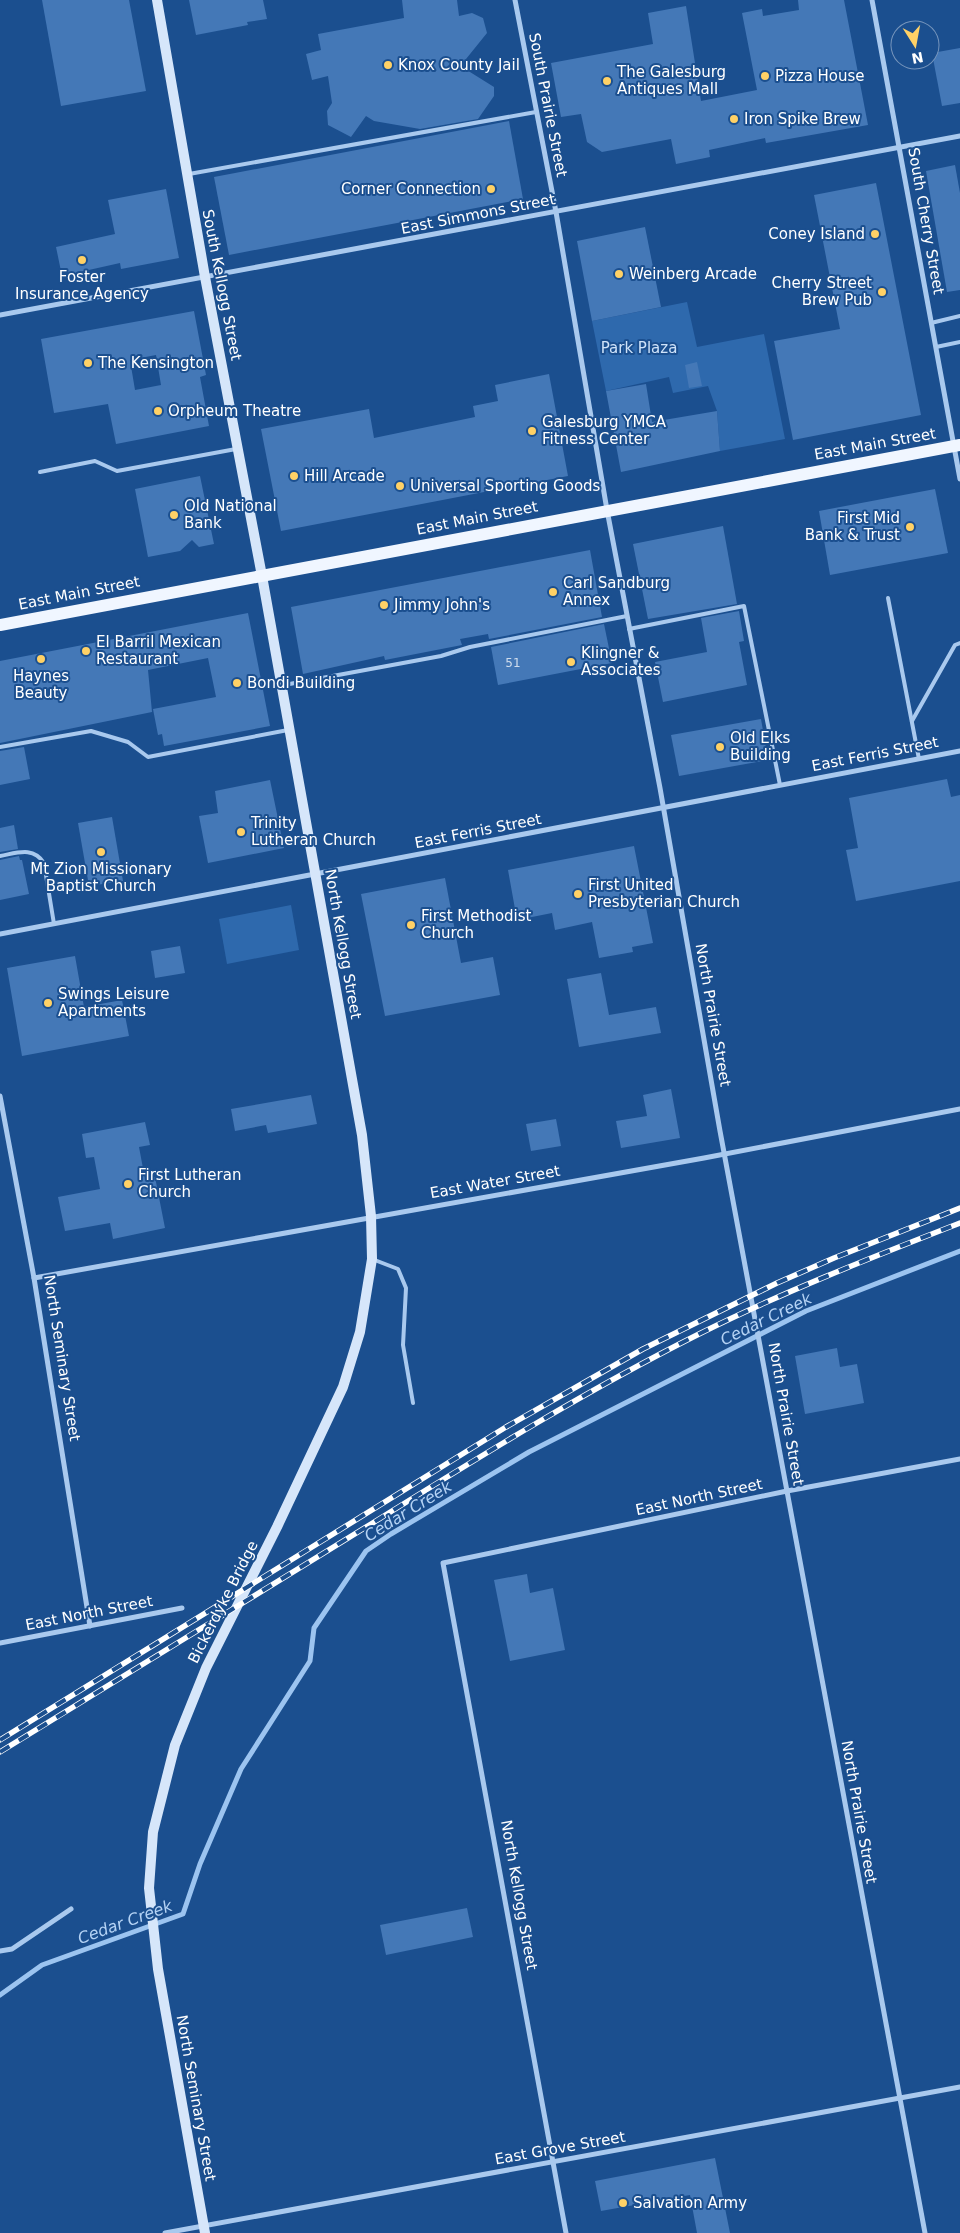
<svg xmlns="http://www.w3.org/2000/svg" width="960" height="2233" viewBox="0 0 960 2233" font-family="'DejaVu Sans',sans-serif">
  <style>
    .green { fill: #2e69ad }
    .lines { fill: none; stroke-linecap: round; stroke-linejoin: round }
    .stream { stroke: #9cc4f0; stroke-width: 5 }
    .building { fill: #4478b7; fill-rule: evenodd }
    .lane { stroke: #a9c9ee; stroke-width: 4 }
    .street { stroke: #a9c9ee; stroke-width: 5 }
    .secondary { stroke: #d6e6fa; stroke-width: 10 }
    .primary { stroke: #f0f6ff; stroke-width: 12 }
    .rail-casing { stroke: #fff; stroke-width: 5.5 }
    .rail { stroke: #1b4f8f; stroke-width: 4; stroke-dasharray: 11; stroke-linecap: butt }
    .poi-dot { fill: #ffd166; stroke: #1b4f8f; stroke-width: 2 }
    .labels { text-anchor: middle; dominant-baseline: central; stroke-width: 4; stroke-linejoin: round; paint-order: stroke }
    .number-label { font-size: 12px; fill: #d0dded }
    .poi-label { font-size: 15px; fill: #fff; stroke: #1b4f8f; text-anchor: start }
    .street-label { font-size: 15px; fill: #fff; stroke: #1b4f8f }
    .park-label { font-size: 15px; fill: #cfe3fa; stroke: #1b4f8f }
    .water-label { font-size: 16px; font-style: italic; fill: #b5d3f5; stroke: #1b4f8f }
  </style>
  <rect width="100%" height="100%" fill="#1b4f8f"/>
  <g class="green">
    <path d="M687,302L697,347L764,334L785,439L720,451L717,411L708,386L673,393L669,377L606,391L592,321Z"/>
    <path d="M291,905L299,950L227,964L219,919Z"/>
  </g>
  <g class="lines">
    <path class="stream" d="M0,1995L42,1965L183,1914L200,1864L241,1769L310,1661L314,1628L366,1551L391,1534L529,1452L806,1311L960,1251"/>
  </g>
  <g class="building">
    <path d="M42,0H129L146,91L61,106Z"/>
    <path d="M189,0H263L267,19L247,22L248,25L196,35Z"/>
    <path d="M402,0H457L459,16L472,13L483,18L487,33L466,59L470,72L494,87V96L478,119L420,129L374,121L366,116L351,137L328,125L327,111L332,103L328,76L312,80L306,54L321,50L318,34L404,18Z"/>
    <path d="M798,0H844L868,125L766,143L765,138L709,150L710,157L676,164L671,139L602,152L587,142L581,114L561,117L551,63L653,44L648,13L686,6L701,101L757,90L742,13L762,9L763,16L799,10Z"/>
    <path d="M960,48V103L942,106L932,53Z"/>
    <path d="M509,121L523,199L229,255L214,177Z"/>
    <path d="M955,165L960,193V290L947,292L926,171Z"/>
    <path d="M876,183L921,415L793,440L774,341L840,329L814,195Z"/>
    <path d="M166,189L179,258L121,269L120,263L62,276L56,247L115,234L108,200Z"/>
    <path d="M645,227L661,307L592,321L577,241Z"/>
    <path d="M194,311L206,375L200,377L209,426L116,444L108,404L54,413L41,339ZM156,355L161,385L135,390L130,360Z"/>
    <path d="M697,362L702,386L689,388L685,365Z"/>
    <path d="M549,374L568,476L281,531L261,429L369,409L374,438L475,417L473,406L498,401L495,385Z"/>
    <path d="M646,384L652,422L717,411L720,451L621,472L606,391Z"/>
    <path d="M200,476L214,544L199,547L192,540L180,551L148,557L135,489Z"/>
    <path d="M935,489L948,553L830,575L819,511Z"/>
    <path d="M723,526L737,604L648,619L633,544Z"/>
    <path d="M590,550L602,617L489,639L488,634L460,639L462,645L385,660L384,656L303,674L291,607Z"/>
    <path d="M739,611L744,641L739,642L747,685L663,702L655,662L707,652L701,618Z"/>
    <path d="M248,613L270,726L164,746L162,734L158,735L153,709L216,697L208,658L148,670L152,712L0,743V661Z"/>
    <path d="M604,624L612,663L498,685L491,647Z"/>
    <path d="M761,719L768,760L679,776L671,735Z"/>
    <path d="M24,747L30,779L0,785V751Z"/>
    <path d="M947,779L951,797L960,795V881L856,901L846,850L858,848L849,798Z"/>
    <path d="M270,780L284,848L208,863L199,816L218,813L215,791Z"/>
    <path d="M112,817L123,881L89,886L78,823Z"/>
    <path d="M14,825L18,849L0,852V828Z"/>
    <path d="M634,846L653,943L632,947L633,952L599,958L592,922L555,930L552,913L517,920L508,870Z"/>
    <path d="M19,856L20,860H22L29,894L0,900V860Z"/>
    <path d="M445,878L461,963L493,957L500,995L385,1016L361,894Z"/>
    <path d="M180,946L185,973L155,978L151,951Z"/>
    <path d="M75,956L84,1007L122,1000L129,1036L22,1056L7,968Z"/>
    <path d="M601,973L609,1015L656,1007L661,1033L579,1047L567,979Z"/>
    <path d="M671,1089L680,1138L621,1148L616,1121L647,1116L643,1095Z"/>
    <path d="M311,1095L317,1124L268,1133L266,1125L235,1131L231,1109Z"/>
    <path d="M556,1119L561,1146L531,1151L526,1124Z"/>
    <path d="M145,1122L150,1145L139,1147L145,1179L155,1177L165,1228L113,1239L110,1223L65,1231L58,1197L100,1189L94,1157L86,1158L82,1134Z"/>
    <path d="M837,1348L840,1367L857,1364L864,1403L805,1414L795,1356Z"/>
    <path d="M527,1574L530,1593L553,1588L565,1650L510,1661L494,1580Z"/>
    <path d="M467,1908L473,1937L386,1955L380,1925Z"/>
    <path d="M715,2158L730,2233H697L690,2195L601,2211L595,2181Z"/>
  </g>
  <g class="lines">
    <g class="lane">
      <path d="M189,174L536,112"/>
      <path d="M931,323L960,316"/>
      <path d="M936,347L960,342"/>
      <path d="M40,472L95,461L117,471L236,449"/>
      <path d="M888,598L919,759"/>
      <path d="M629,629L744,606L780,785"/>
      <path d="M284,685L441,656L470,647L627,616"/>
      <path d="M912,721L955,645L960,643"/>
      <path d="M0,747L91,731L128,742L148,757L288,730"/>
      <path d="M0,856C17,853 33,846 44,863L54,924"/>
      <path d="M372,1259L398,1269L406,1288L403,1345L413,1403"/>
    </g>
    <g class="street">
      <path d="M515,0L556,212L607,510L660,788L720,1131L925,2233"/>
      <path d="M872,0L960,479"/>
      <path d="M0,315L960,136"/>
      <path d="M0,934L960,751"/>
      <path d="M0,1096L34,1278L90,1626"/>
      <path d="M34,1278L704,1158L960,1109"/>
      <path d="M0,1643L182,1608"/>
      <path d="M0,1951L12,1949L71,1909"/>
      <path d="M165,2233L960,2087"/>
      <path d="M566,2233L443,1563L787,1491L960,1459"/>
    </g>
    <path class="secondary" d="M157,0L205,277L262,576L362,1135L371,1216L372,1259L360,1332L343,1387L277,1527L206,1668L175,1745L153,1832L149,1888L158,1969L205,2233"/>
    <path class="primary" d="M0,625L960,445"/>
    <g class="rail-casing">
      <g id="rail">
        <path d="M0,1740L506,1427L643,1349L777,1283L834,1258L960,1208"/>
        <path d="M0,1752C124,1676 247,1600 371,1524C479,1457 587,1390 701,1333C785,1291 873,1257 960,1223"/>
      </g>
    </g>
    <use href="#rail" class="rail"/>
  </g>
  <g class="poi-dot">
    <circle cx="388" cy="65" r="5"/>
    <circle cx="765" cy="76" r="5"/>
    <circle cx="607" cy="81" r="5"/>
    <circle cx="734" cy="119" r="5"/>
    <circle cx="491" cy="189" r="5"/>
    <circle cx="875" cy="234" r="5"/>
    <circle cx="82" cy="260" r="5"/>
    <circle cx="619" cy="274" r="5"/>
    <circle cx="882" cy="292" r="5"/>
    <circle cx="88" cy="363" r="5"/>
    <circle cx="158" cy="411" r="5"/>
    <circle cx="532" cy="431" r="5"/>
    <circle cx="294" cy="476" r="5"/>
    <circle cx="400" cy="486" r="5"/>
    <circle cx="174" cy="515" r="5"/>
    <circle cx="910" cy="527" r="5"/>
    <circle cx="553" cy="592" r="5"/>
    <circle cx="384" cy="605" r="5"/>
    <circle cx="86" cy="651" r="5"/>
    <circle cx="41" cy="659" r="5"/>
    <circle cx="571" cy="662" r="5"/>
    <circle cx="237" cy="683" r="5"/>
    <circle cx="720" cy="747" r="5"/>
    <circle cx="241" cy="832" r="5"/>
    <circle cx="101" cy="852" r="5"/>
    <circle cx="578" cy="894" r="5"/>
    <circle cx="411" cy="925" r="5"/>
    <circle cx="48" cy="1003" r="5"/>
    <circle cx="128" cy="1184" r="5"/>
    <circle cx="623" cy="2203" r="5"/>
  </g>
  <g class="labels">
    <g class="number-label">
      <text x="513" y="663">51</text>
    </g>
    <g class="poi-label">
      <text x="398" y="65">Knox County Jail</text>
      <text x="617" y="72">The Galesburg<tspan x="617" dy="17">Antiques Mall</tspan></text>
      <text x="775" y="76">Pizza House</text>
      <text x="744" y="119">Iron Spike Brew</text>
      <text x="481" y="189" text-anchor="end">Corner Connection</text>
      <text x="865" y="234" text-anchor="end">Coney Island</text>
      <text x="629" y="274">Weinberg Arcade</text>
      <text x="82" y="277" text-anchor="middle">Foster<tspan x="82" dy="17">Insurance Agency</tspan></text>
      <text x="872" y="283" text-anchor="end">Cherry Street<tspan x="872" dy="17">Brew Pub</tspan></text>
      <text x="98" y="363">The Kensington</text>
      <text x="168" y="411">Orpheum Theatre</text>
      <text x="542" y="422">Galesburg YMCA<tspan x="542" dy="17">Fitness Center</tspan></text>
      <text x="304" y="476">Hill Arcade</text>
      <text x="410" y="486">Universal Sporting Goods</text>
      <text x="184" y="506">Old National<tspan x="184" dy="17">Bank</tspan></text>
      <text x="900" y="518" text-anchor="end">First Mid<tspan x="900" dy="17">Bank &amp; Trust</tspan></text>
      <text x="563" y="583">Carl Sandburg<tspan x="563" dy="17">Annex</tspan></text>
      <text x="394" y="605">Jimmy John's</text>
      <text x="96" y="642">El Barril Mexican<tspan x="96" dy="17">Restaurant</tspan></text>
      <text x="581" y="653">Klingner &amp;<tspan x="581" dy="17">Associates</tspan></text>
      <text x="41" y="676" text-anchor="middle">Haynes<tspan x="41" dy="17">Beauty</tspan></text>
      <text x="247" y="683">Bondi Building</text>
      <text x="730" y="738">Old Elks<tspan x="730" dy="17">Building</tspan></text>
      <text x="251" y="823">Trinity<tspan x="251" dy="17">Lutheran Church</tspan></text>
      <text x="101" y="869" text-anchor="middle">Mt Zion Missionary<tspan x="101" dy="17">Baptist Church</tspan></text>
      <text x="588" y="885">First United<tspan x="588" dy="17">Presbyterian Church</tspan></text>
      <text x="421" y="916">First Methodist<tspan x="421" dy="17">Church</tspan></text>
      <text x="58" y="994">Swings Leisure<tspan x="58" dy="17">Apartments</tspan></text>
      <text x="138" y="1175">First Lutheran<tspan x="138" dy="17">Church</tspan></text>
      <text x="633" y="2203">Salvation Army</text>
    </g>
    <g class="street-label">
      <text transform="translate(548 105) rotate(79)">South Prairie Street</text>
      <text transform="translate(478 214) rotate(-11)">East Simmons Street</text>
      <text transform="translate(926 221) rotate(80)">South Cherry Street</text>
      <text transform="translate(222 285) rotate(79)">South Kellogg Street</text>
      <text transform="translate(875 444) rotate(-10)">East Main Street</text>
      <text transform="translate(477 518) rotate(-11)">East Main Street</text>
      <text transform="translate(79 593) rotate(-11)">East Main Street</text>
      <text transform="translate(875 754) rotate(-11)">East Ferris Street</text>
      <text transform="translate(478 831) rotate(-11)">East Ferris Street</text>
      <text transform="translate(343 944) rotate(80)">North Kellogg Street</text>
      <text transform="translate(713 1015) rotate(80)">North Prairie Street</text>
      <text transform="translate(495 1182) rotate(-10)">East Water Street</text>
      <text transform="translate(62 1358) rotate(81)">North Seminary Street</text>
      <text transform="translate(786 1414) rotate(80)">North Prairie Street</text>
      <text transform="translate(699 1497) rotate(-12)">East North Street</text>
      <text transform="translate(223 1602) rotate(-63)">Bickerdyke Bridge</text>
      <text transform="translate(89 1613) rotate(-11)">East North Street</text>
      <text transform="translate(859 1812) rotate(80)">North Prairie Street</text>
      <text transform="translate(519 1895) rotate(80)">North Kellogg Street</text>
      <text transform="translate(196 2098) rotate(80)">North Seminary Street</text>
      <text transform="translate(560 2148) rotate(-10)">East Grove Street</text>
    </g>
    <g class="park-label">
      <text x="639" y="348">Park Plaza</text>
    </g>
    <g class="water-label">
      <text transform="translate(766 1319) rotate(-26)">Cedar Creek</text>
      <text transform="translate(408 1511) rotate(-32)">Cedar Creek</text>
      <text transform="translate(125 1922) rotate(-20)">Cedar Creek</text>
    </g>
  </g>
  <g transform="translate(915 45) rotate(169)"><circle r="24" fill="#1b4f8f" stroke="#7695bc"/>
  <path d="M0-4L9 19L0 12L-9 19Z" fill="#ffd166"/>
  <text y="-8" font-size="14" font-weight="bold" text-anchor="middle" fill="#ffffff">N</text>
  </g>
</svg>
